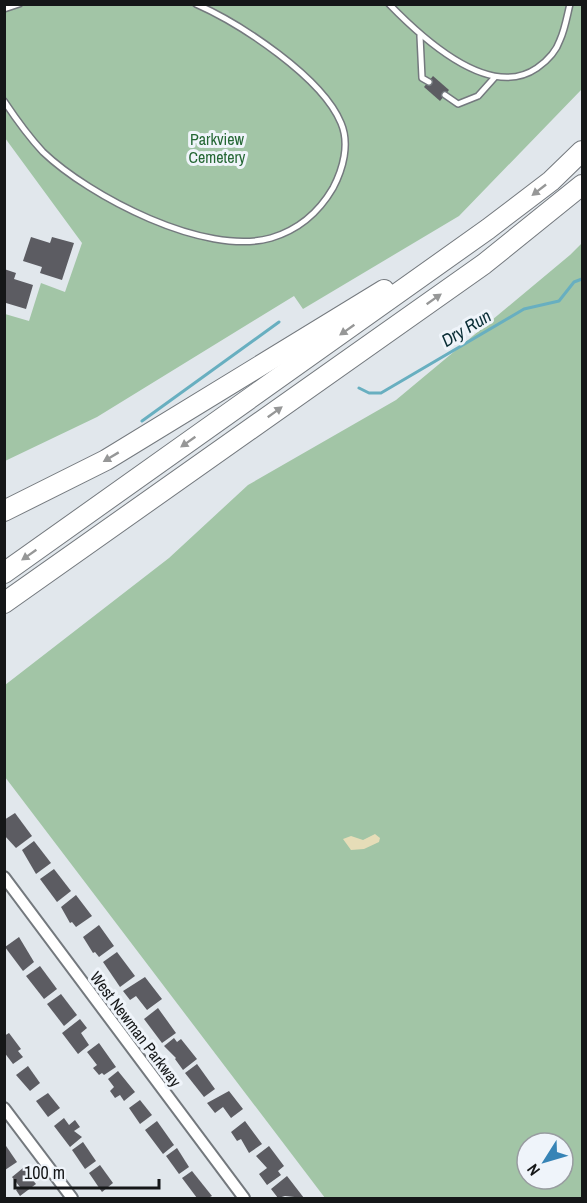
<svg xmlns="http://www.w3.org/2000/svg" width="587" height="1203" viewBox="0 0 587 1203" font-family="'Archivo Narrow',sans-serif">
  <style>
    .green { fill: #a2c5a6; fill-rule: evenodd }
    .sand { fill: #e6ddb8 }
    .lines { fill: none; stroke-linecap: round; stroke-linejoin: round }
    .stream { stroke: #68afc0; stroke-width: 3 }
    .building { fill: #5c5c62 }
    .lane-casing { stroke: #74797e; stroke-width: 8 }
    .street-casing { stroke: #74797e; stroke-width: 14 }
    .highway-casing { stroke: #74797e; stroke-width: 22 }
    .lane { stroke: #fff; stroke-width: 5 }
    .street { stroke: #fff; stroke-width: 10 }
    .highway { stroke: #fff; stroke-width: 20 }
    .oneway { fill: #969797 }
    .labels { text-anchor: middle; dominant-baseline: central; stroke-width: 6; stroke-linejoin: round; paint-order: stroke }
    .park-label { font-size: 16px; fill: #256734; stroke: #eff4fa }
    .street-label { font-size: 16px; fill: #151718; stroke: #eff4fa }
    .water-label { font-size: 18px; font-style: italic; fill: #0a2e36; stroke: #eff4fa }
  </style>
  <rect width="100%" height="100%" fill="#e1e7ec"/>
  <g class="green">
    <path d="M5,5H582V89L459,216L303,309L294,296L97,417L5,461V314L29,321L41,283L65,292L82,243L5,138Z"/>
    <path d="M582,243V1198H325L5,777V685L169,558L248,485L396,400L570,255ZM527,1143H563V1179H527Z"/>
  </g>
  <path class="sand" d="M375,834L380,838L379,842L364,849L351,850L343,839L351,836L363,840Z"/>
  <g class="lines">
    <g class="stream">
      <path d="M359,388L369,393H381L524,309L559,301L574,282L582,279"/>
      <path d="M142,421L279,322"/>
    </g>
  </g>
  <g class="building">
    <path d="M433,76L449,90L440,101L424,87Z"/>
    <path d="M31,237L50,243L52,237L74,243L62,280L40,273L42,267L23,261Z"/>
    <path d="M4,269L16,273L14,279L33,285L26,309L6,303L4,307Z"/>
    <path d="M15,813L32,836L16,848L4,835V820Z"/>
    <path d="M34,841L51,863L36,874L22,850Z"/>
    <path d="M54,869L71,891L57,902L40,879Z"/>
    <path d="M76,895L92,916L76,927L72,922L70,923L61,907Z"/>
    <path d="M99,925L114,946L99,957L95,952L93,953L83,937Z"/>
    <path d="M19,937L34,962L23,971L5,947Z"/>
    <path d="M117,952L135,976L120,987L103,962Z"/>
    <path d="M40,966L57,989L44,999L26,976Z"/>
    <path d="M145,977L162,999L147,1010L136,996L130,1000L123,991Z"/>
    <path d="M61,994L77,1015L64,1026L47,1004Z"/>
    <path d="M158,1008L176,1033L162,1043L144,1019Z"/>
    <path d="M80,1019L87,1028L81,1033L89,1045L78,1054L62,1033Z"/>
    <path d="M9,1033L21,1049L18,1051L23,1057L13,1064L4,1052V1036Z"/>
    <path d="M174,1038L177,1042L181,1039L197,1059L183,1070L175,1059L176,1058L164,1046Z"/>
    <path d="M99,1043L116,1067L104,1075L102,1073L99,1075L93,1068L97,1065L87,1052Z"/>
    <path d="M197,1064L215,1089L204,1097L185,1073Z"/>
    <path d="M28,1066L40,1083L30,1091L16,1075Z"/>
    <path d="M118,1071L135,1092L124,1101L120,1095L115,1098L110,1091L114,1087L108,1079Z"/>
    <path d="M229,1091L243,1109L231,1118L223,1107L215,1113L207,1103Z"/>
    <path d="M48,1093L60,1108L48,1117L36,1101Z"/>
    <path d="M140,1100L152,1115L140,1124L129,1108Z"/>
    <path d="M64,1118L69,1125L75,1120L80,1127L74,1131L82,1137L70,1147L54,1126Z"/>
    <path d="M157,1121L174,1145L163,1154L145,1130Z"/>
    <path d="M245,1121L262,1144L249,1153L241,1139L237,1141L231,1132Z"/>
    <path d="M83,1142L96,1161L85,1169L72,1150Z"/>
    <path d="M4,1143L17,1162L5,1170L4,1168Z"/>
    <path d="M269,1146L284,1166L278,1171L281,1175L267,1185L259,1174L267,1168L256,1156Z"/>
    <path d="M177,1148L189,1167L179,1174L166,1156Z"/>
    <path d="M100,1165L113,1183L102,1192L89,1173Z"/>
    <path d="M23,1168L36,1184L20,1196L16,1190L20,1187L12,1177Z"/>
    <path d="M192,1171L212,1196L208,1198H197L182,1178Z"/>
    <path d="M287,1176L304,1198L285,1196L278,1198L271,1189Z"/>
  </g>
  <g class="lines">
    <g class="lane-casing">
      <g id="lane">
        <path d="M389,4C422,38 489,101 537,68C547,61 556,52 560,40C565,29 567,16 570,4"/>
        <path d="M4,9L19,4"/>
        <path d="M420,36L422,78L429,82"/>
        <path d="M445,95L458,104L478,96L495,77"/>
        <path d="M4,101C16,119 29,137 43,152C89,196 205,257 271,238C298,230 319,212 333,188C343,169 350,144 341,123C322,77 241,24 196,4"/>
      </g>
    </g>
    <g class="street-casing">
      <g id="street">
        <path d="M4,877L244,1198"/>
        <path d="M4,1108L72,1198"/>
      </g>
    </g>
    <g class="highway-casing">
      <g id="highway">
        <path d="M4,511L106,460L384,290"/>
        <path d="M4,573L488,229L551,181L582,151"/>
        <path d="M4,603L484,264L582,185"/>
      </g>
    </g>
    <use href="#lane" class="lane"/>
    <use href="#street" class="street"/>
    <use href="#highway" class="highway"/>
  </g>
  <defs><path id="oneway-solid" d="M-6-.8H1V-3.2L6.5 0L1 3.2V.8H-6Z" transform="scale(1.5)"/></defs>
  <g class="oneway">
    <use href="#oneway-solid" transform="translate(539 190) rotate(142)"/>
    <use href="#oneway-solid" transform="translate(434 299) rotate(-35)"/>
    <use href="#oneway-solid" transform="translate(347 330) rotate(145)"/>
    <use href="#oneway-solid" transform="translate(275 412) rotate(-36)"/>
    <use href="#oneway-solid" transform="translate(188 442) rotate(145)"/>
    <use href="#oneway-solid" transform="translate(111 457) rotate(149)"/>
    <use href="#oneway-solid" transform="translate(29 555) rotate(145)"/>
  </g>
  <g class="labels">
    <g class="park-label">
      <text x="217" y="139">Parkview<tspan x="217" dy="18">Cemetery</tspan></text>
    </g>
    <g class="street-label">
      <text transform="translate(136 1029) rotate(53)">West Newman Parkway</text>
    </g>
    <g class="water-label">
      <text transform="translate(466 328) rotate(-31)">Dry Run</text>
    </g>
  </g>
  <rect width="587" height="1203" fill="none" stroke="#151718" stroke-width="12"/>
  <g transform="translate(545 1161) rotate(233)"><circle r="28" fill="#eff4fa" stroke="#989ca0" stroke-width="1.5"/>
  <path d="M0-4.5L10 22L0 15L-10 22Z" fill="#3784b6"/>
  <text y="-9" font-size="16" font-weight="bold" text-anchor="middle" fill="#151718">N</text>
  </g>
  <path d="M15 1179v9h144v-9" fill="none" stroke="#151718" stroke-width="3"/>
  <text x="24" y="1179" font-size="18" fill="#151718" stroke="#eff4fa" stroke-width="4.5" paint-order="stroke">100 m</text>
</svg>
